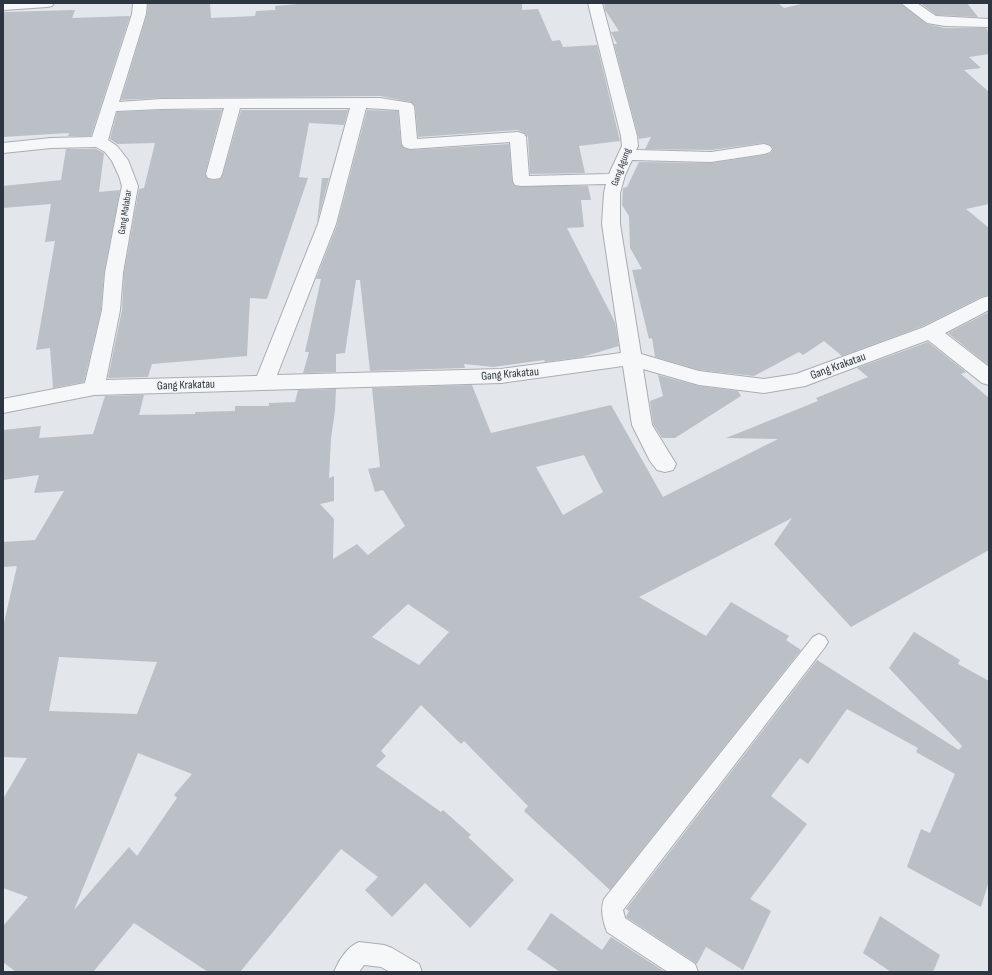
<svg xmlns="http://www.w3.org/2000/svg" width="992" height="975" viewBox="0 0 992 975" font-family="'Sofia Sans Condensed',sans-serif">
  <style>
    .building { fill: #bbc0c6; fill-rule: evenodd }
    .lines { fill: none; stroke-linecap: round; stroke-linejoin: round }
    .lane-casing { stroke: #a9adb4; stroke-width: 2 }
    .street-casing { stroke: #a9adb4; stroke-width: 2 }
    .lane { fill: #f6f7f9; fill-rule: evenodd }
    .street { fill: #f6f7f9; fill-rule: evenodd }
    .labels { text-anchor: middle; dominant-baseline: central; stroke-width: 3; stroke-linejoin: round; paint-order: stroke }
    .far-street-label { font-size: 10px; fill: #2d3541; stroke: #f3f5f7 }
    .street-label { font-size: 12px; fill: #2d3541; stroke: #f3f5f7 }
  </style>
  <rect width="100%" height="100%" fill="#e3e6ea"/>
  <g class="building">
    <path d="M148,3H210L211,18L255,16L256,11L275,10V6L308,3H522V10L538,9L552,41L560,40L563,47L597,45L620,141L579,146L585,173L530,174L528,137L524,133L518,130L418,137L415,106L411,102L380,96L161,98L121,100L147,14Z"/>
    <path d="M604,3H778L784,8L805,3H900L927,24L945,28H986L989,33V54L969,57L981,68L964,70L989,92V204L966,209L989,228V295L981,297L923,326L842,356L824,341L803,355L799,352L754,376L699,370L655,357L652,338L649,339L632,270L642,269L630,248L629,216L622,205L623,188L627,187L639,162L711,163L764,155L771,153L773,148L770,145L764,143L711,150L645,149L651,137L639,139L614,44H617L611,32L619,31L605,10Z"/>
    <path d="M920,3H967L978,17L936,15Z"/>
    <path d="M75,10L72,18L130,16L91,136H68L69,133L3,137V12Z"/>
    <path d="M161,110H222L205,174L208,179L214,180L220,179L223,174L241,110H348L344,125L309,123L299,177L308,178L267,299L250,298L247,356L152,364L148,377L110,378H108L122,310L124,273L139,189L144,188L155,143L117,144L110,139L117,112Z"/>
    <path d="M367,110L398,111L401,144L404,148L410,150L509,144L512,181L515,186H588L591,200H581L584,227L567,228L615,322L619,346L582,357L545,362L544,360L493,367L464,364L465,368L370,371L360,280H356L345,353L336,354V372L303,373L309,352H305L321,279H316L337,225Z"/>
    <path d="M66,149H96L104,153L99,192L120,190L104,273L101,310L84,382L53,388L50,348L36,350L55,241L45,242L51,204L3,208V186L61,180Z"/>
    <path d="M322,178H329L317,223Z"/>
    <path d="M989,312V364L988,365L948,333Z"/>
    <path d="M928,342L966,372L961,374L989,398V550L851,627L774,544L792,518L639,597L706,636L731,602L789,636L786,640L801,650L610,890L524,811L528,806L464,741L461,744L421,705L381,751L386,756L376,766L441,812L443,810L471,835L468,837L514,880L470,928L425,883L392,917L365,890L378,877L341,849L240,972H208L134,923L93,972H16L3,962V926L28,897L3,888V799L27,758L3,757V627L17,566L3,567V542L35,540L64,491L34,493L39,475L3,480V430L41,426L39,438L93,434L105,396L144,395L139,415L195,414V412L235,411V406H269V403L295,402L298,390L336,389L335,411L331,438L329,478L334,476V501L320,504L334,519L333,559L357,544L368,555L405,526L383,490L375,492L368,469L380,467L372,388L472,385L491,433L611,405L663,497L778,439L726,438L818,401L816,398L868,377L857,368ZM584,455L603,492L563,515L536,467ZM408,604L449,632L419,665L372,637ZM59,657L157,662L137,714L49,711ZM138,753L192,774L174,795L177,798L137,856L129,847L74,910Z"/>
    <path d="M658,375L699,386L738,391L741,396L675,438H662L653,424L650,401L663,396Z"/>
    <path d="M914,632L960,660L958,664L989,681V881L981,907L907,867L921,829L930,833L955,774L916,752L918,748L847,709L808,764L800,758L771,796L807,824L750,899L771,911L743,970L706,947L697,964L626,917L629,911L626,909L817,660L959,750L962,746L889,668Z"/>
    <path d="M551,913L602,950L611,937L665,972H560L527,949Z"/>
    <path d="M880,916L940,955L933,972H891L863,953Z"/>
  </g>
  <g class="lines">
    <g class="lane-casing">
      <g id="lane">
        <path d="M819,634L825,637L828,642L825,647L623,910L625,918L695,964L698,972H668L607,932C603,921 600,910 604,899L813,637Z"/>
        <path d="M359,942L384,945L392,948L419,964L422,972H390L381,967L364,965L359,972H334C339,960 347,947 359,942Z"/>
      </g>
    </g>
    <g class="street-casing">
      <g id="street">
        <path d="M3,3H54L52,6L47,7L3,10Z"/>
        <path d="M133,3H147L146,14L119,102L161,99L380,98L411,103L414,106L417,139L518,132L524,134L526,137L529,176L609,174L622,146L621,136L588,3H602L637,136L638,146L636,150L711,152L764,144L770,146L772,149L770,152L764,154L711,162L632,160L625,175L620,193V224L641,354L699,371L764,379L796,374L924,327L982,298L989,296V310L945,333L989,367V385L982,383L928,340L805,386L764,393L699,385L643,369L652,425L676,464L673,470L665,472L657,470L650,461L632,425L623,366L501,383L94,395L3,413V399L85,383L102,310L105,273L119,200L122,186L119,176L112,161L105,152L96,147L51,148L3,153V143L51,138L92,137L132,14ZM224,108L206,174L208,178L214,179L220,178L222,174L240,108H350L318,224L257,376L106,380L120,310L123,273L138,186L128,160L117,146L108,140L116,111L161,109ZM366,108L399,110L402,144L404,147L410,149L510,142L513,181L515,185L521,186L606,184L604,193L602,224L621,353L501,369L277,375L336,224Z"/>
        <path d="M901,3H917L936,16L989,19V27L945,26L927,23Z"/>
      </g>
    </g>
    <use href="#lane" class="lane"/>
    <use href="#street" class="street"/>
  </g>
  <g class="labels">
    <g class="far-street-label">
      <text transform="translate(621 167) rotate(-70)">Gang Agung</text>
      <text transform="translate(125 212) rotate(-81)">Gang Malabar</text>
    </g>
    <g class="street-label">
      <text transform="translate(838 366) rotate(-20)">Gang Krakatau</text>
      <text transform="translate(510 374) rotate(-5)">Gang Krakatau</text>
      <text transform="translate(186 385) rotate(-2)">Gang Krakatau</text>
    </g>
  </g>
  <rect width="992" height="975" fill="none" stroke="#2d3541" stroke-width="8"/>
</svg>
